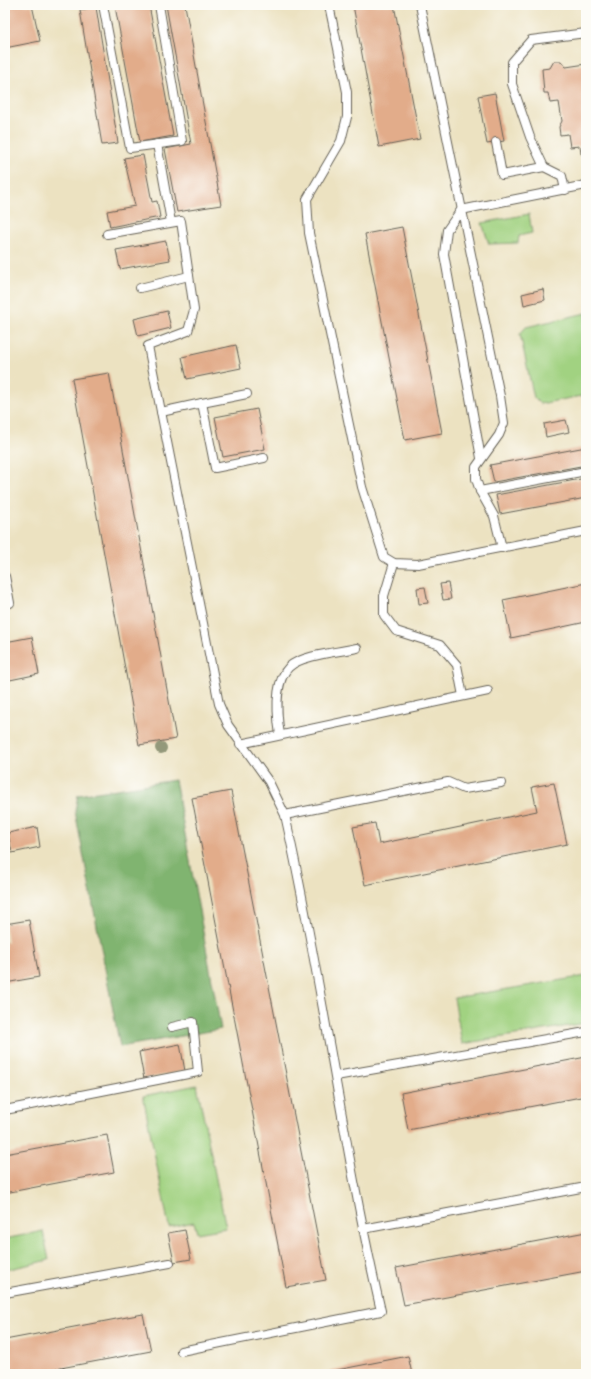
<svg xmlns="http://www.w3.org/2000/svg" width="591" height="1379" viewBox="0 0 591 1379" font-family="Alegreya,serif">
  <style>
    .green { fill: #a1d281; stroke: #5e774e }
    .forest { fill: #80b46f; stroke: #4e6846 }
    .building { fill: #e2ac8a }
    .lines { fill: none; stroke-linecap: round; stroke-linejoin: round }
    .service-casing { stroke: #656156; stroke-width: 10 }
    .service { stroke: #fff; stroke-width: 8 }
    .tree { fill: #93987a }
  </style>
  <rect width="100%" height="100%" fill="#fdfcf7"/>
  <filter id="ink" filterUnits="userSpaceOnUse"><feTurbulence type="fractalNoise" baseFrequency=".025" numOctaves="2"/><feDisplacementMap in="SourceGraphic" scale="8" xChannelSelector="R" yChannelSelector="G"/><feConvolveMatrix kernelMatrix="1 2 1 2 8 2 1 2 1" color-interpolation-filters="sRGB"/></filter>
  <filter id="wash" filterUnits="userSpaceOnUse"><feTurbulence type="fractalNoise" baseFrequency=".012" numOctaves="4" result="noise"/><feDisplacementMap in="SourceGraphic" scale="16" xChannelSelector="R" yChannelSelector="G"/><feGaussianBlur stdDeviation="0.9" result="paint"/><feColorMatrix in="noise" values="0 0 0 0 0 0 0 0 0 0 0 0 0 0 0 0 0 1.4 0 .05"/><feComposite in="paint" operator="in"/></filter>
  <g filter="url(#wash)">
    <rect width="100%" height="100%" fill="#ece2c1"/>
    <g class="green">
      <path d="M529,214L532,233L519,236L518,243L489,244L482,223Z"/>
      <path d="M586,313V395L540,404L534,398L520,334L526,327Z"/>
      <path d="M586,976V1023L462,1044L454,998Z"/>
      <path d="M197,1085L226,1228L197,1233L194,1222L169,1227L143,1096Z"/>
      <path d="M43,1231L49,1260L5,1270V1239Z"/>
    </g>
    <path class="forest" d="M175,780L221,1029L120,1047L75,811L78,795Z"/>
    <g id="blocks">
      <g class="building">
        <path d="M17,5H32L40,41L5,48V8Z"/>
        <path d="M119,5H149L173,136L140,142L115,6Z"/>
        <path d="M166,5H185L221,205L177,212L165,149L191,144Z"/>
        <path d="M353,5H394L420,139L379,147Z"/>
        <path d="M96,7L118,143L102,145L80,10Z"/>
        <path d="M554,61H561L566,67L586,64V155L581,154L580,146L570,147L568,134L560,135L559,127L562,121L559,102L550,103L548,93H544L542,69L550,68Z"/>
        <path d="M495,93L504,141L487,144L478,96Z"/>
        <path d="M143,155L152,202L157,201L160,217L110,227L107,211L135,206L124,158Z"/>
        <path d="M402,227L442,433L405,440L365,234Z"/>
        <path d="M166,241L170,260L120,269L116,250Z"/>
        <path d="M543,289L545,300L524,305L522,294Z"/>
        <path d="M167,311L171,328L138,336L134,319Z"/>
        <path d="M236,345L241,368L187,379L182,357Z"/>
        <path d="M109,373L176,739L139,745L72,379Z"/>
        <path d="M257,409L265,449L223,457L215,417Z"/>
        <path d="M566,420L569,432L546,437L544,424Z"/>
        <path d="M586,447V465L494,482L490,465Z"/>
        <path d="M586,478V498L500,514L496,495Z"/>
        <path d="M448,583L451,599L443,600L440,584Z"/>
        <path d="M586,583V622L511,638L503,600Z"/>
        <path d="M425,587L428,603L419,604L417,588Z"/>
        <path d="M32,637L39,674L5,681V642Z"/>
        <path d="M554,783L567,844L365,885L353,827L375,823L379,844L537,811L532,787Z"/>
        <path d="M231,791L326,1280L286,1287L192,798Z"/>
        <path d="M37,827L40,847L12,853L8,833Z"/>
        <path d="M29,920L39,977L5,983V942H8L5,924Z"/>
        <path d="M180,1044L185,1071L144,1079L139,1052Z"/>
        <path d="M586,1057V1096L408,1130L401,1093Z"/>
        <path d="M107,1135L114,1172L5,1193V1154Z"/>
        <path d="M185,1230L191,1259L174,1262L168,1233Z"/>
        <path d="M586,1232V1271L404,1305L396,1268Z"/>
        <path d="M143,1314L151,1351L29,1374H5V1340Z"/>
        <path d="M408,1356L412,1374H322V1373Z"/>
      </g>
    </g>
  </g>
  <g filter="url(#ink)">
    <use href="#blocks" fill-opacity="0" stroke="#656156" stroke-width="1"/>
    <g class="lines">
      <g class="service-casing">
        <g id="service">
          <path d="M103,5L130,148L182,141L159,5"/>
          <path d="M329,5L347,92V117L341,141L307,199L309,233L362,487L384,557L394,563L418,564L586,531"/>
          <path d="M420,5L500,396L504,423L499,435L476,467V479L480,491L494,516L502,548"/>
          <path d="M496,142L502,175L544,167"/>
          <path d="M157,144L171,222"/>
          <path d="M565,190L562,176L544,167L530,137L512,84V62L531,40L586,33"/>
          <path d="M107,234L181,221L194,310L188,331L148,346L219,704L228,725L269,782L285,815C322,979 343,1147 381,1311L181,1351"/>
          <path d="M140,288L189,276"/>
          <path d="M202,403L247,394"/>
          <path d="M161,412L202,403L215,468L264,458"/>
          <path d="M481,458L444,254L447,230L461,210L586,185"/>
          <path d="M480,491L586,471"/>
          <path d="M394,563L384,596V615L396,631L440,645L457,665L463,696"/>
          <path d="M5,576L10,603L5,604"/>
          <path d="M280,735C277,716 274,682 289,667C302,655 339,652 357,648"/>
          <path d="M240,744L488,691"/>
          <path d="M285,815L448,782L464,789L501,783"/>
          <path d="M336,1076L586,1032"/>
          <path d="M5,1110L198,1072L193,1022L172,1027"/>
          <path d="M363,1229L586,1187"/>
          <path d="M5,1293L170,1263"/>
        </g>
      </g>
      <use href="#service" class="service"/>
    </g>
    <circle class="tree" cx="161" cy="748" r="6"/>
  </g>
  <rect width="591" height="1379" fill="none" stroke="#fdfcf7" stroke-width="20"/>
</svg>
